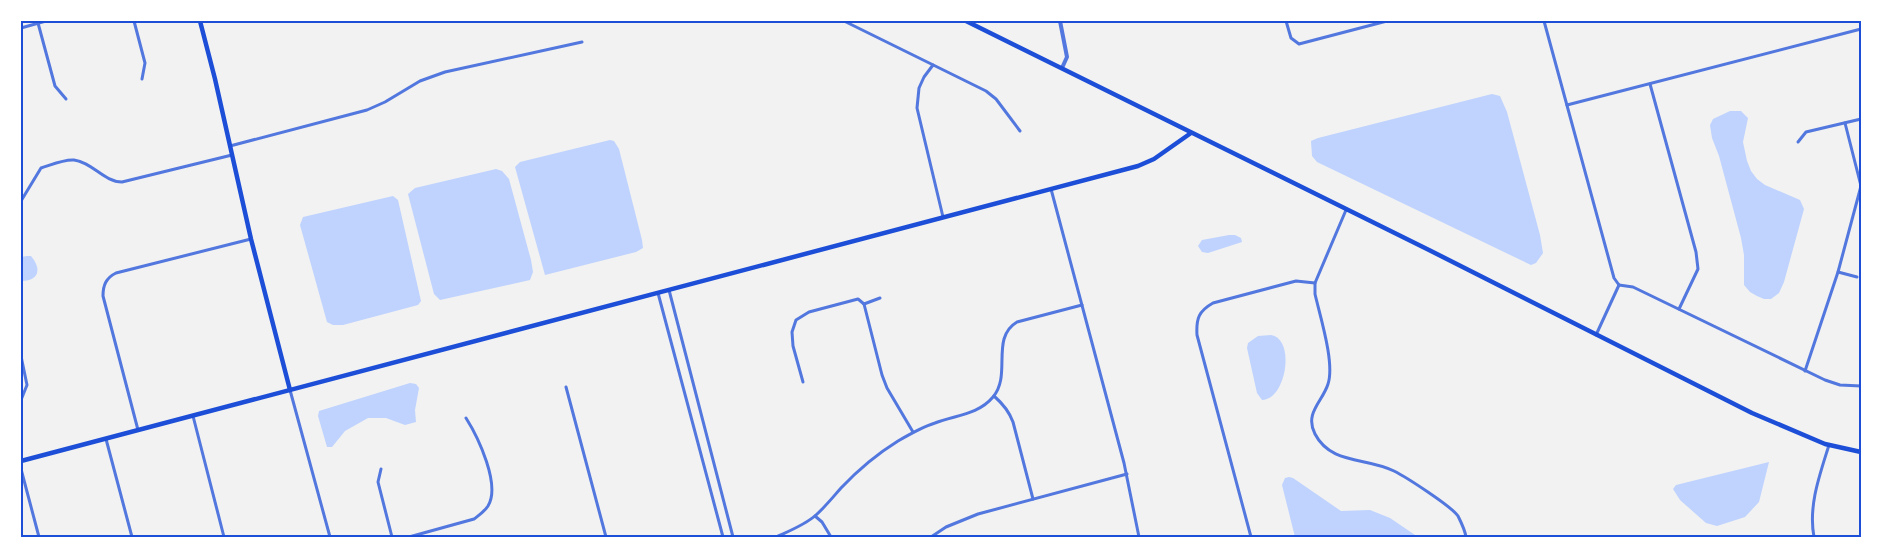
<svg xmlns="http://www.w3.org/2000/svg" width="1882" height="558" viewBox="0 0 1882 558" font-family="Rubik,sans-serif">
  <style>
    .water { fill: #bfd3fe }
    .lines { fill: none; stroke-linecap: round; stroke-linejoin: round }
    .minor { stroke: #5277de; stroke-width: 3 }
    .tertiary { stroke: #5277de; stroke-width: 4 }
    .secondary { stroke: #1d4ed8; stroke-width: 4.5 }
    .neatline { fill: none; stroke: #1d4ed8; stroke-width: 2 }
  </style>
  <rect width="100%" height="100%" fill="#f2f2f2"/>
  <g class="water">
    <path d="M1492,94L1500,96L1507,112L1540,235L1543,253L1536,263L1531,265L1317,162L1312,156L1311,141L1318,138Z"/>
    <path d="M1730,111H1741L1748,118L1743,142L1747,161L1751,171L1757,179L1765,185L1800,200L1804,209L1784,282L1779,293L1771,299H1764L1757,296L1750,292L1744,285V255L1741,238L1719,156L1712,138L1710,125L1713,119Z"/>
    <path d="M610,140L614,141L619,149L642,240L643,248L636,252L545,275L515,167L520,162Z"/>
    <path d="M496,169L502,171L509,179L531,260L533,272L530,280L440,300L434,294L408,194L415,188Z"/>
    <path d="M393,196L398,200L421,301L418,305L343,325H333L327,322L300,225L303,217Z"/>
    <path d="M1229,235H1235L1241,238L1242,242L1208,253L1202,252L1198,246L1202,240Z"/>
    <path d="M27,256H31C42,269 39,281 21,281V257Z"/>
    <path d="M1271,335C1296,339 1286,400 1262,400L1257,393L1247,348L1248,343L1258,336Z"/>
    <path d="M410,383L416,384L419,388L415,410L416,422L405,425L386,418H368L345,431L332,447H327L318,416L319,411Z"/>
    <path d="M1769,462L1759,502L1745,517L1717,526L1706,523L1680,500L1673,489L1676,485Z"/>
    <path d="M1289,477L1293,478L1341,511L1370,510L1390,518L1418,537H1295L1282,485L1285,478Z"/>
  </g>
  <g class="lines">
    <g class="minor">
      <path d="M134,21L145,63L142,79"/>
      <path d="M844,21L986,91L996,99L1020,131"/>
      <path d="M1286,21L1291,38L1299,44L1387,21"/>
      <path d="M1544,21L1614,278L1619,285"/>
      <path d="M38,23L55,86L66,99"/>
      <path d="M21,28L46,21"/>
      <path d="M933,65L924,77L919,88L917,108L943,217"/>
      <path d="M1650,84L1696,252L1698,269L1679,309"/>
      <path d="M1567,105L1861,29"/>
      <path d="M1798,142L1806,132L1861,119"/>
      <path d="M230,146L367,110L385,102L420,81L445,72L582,42"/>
      <path d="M1051,189L1124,463L1139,537"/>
      <path d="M21,201L41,168C51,165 64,159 74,160C92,162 104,182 122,182L232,155"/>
      <path d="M1346,210L1315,283V294C1320,316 1335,363 1328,384C1323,401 1304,413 1315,434C1331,465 1367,457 1394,471C1406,477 1451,506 1458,516C1461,522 1465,530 1466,537"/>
      <path d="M1838,272L1857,277"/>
      <path d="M1619,285L1633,287L1825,380L1840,385L1861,386"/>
      <path d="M669,290L733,537"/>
      <path d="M658,293L723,537"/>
      <path d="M864,304L882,375L887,388L913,432"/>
      <path d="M864,304L880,298"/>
      <path d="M1596,335L1619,285"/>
      <path d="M21,356L27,385L21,400"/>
      <path d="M1805,371L1838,272L1861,186L1845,123"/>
      <path d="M803,382L793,346L792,332L796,320L809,312L858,299L864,304"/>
      <path d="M566,387L606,537"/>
      <path d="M290,390L330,537"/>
      <path d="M994,396C1002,403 1009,411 1013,422L1033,499"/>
      <path d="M193,416L224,537"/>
      <path d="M138,430L103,296C103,285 106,278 116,273L251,239"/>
      <path d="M106,439L132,537"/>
      <path d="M21,469L39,537"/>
      <path d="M381,469L378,482L392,537"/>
      <path d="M815,516L822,522L831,537"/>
      <path d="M409,537L474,519C479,515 484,512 488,506C501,485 478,437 466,418"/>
      <path d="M776,537C789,531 805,525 816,515C825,507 833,497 841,488C858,470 877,454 898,441C910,434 922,427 935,423C955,415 978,415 993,397C1012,375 990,338 1017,322L1082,305"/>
      <path d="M931,537L946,527L978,514L1127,474"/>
      <path d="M1251,537L1197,335C1196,318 1199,311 1213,303L1296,281L1315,283"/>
      <path d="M1814,537C1808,506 1820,474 1829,445"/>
    </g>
    <path class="tertiary" d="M1060,21L1067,57L1062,68"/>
    <g class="secondary">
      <path d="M200,21L215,79L251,239L290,390"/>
      <path d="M966,21L1429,250L1752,413L1825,444L1861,452"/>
      <path d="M21,461L1138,166L1154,159L1191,133"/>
    </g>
  </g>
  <rect width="1882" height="558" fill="none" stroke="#ffffff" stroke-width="45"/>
  <rect x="22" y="22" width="1838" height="514" class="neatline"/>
</svg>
